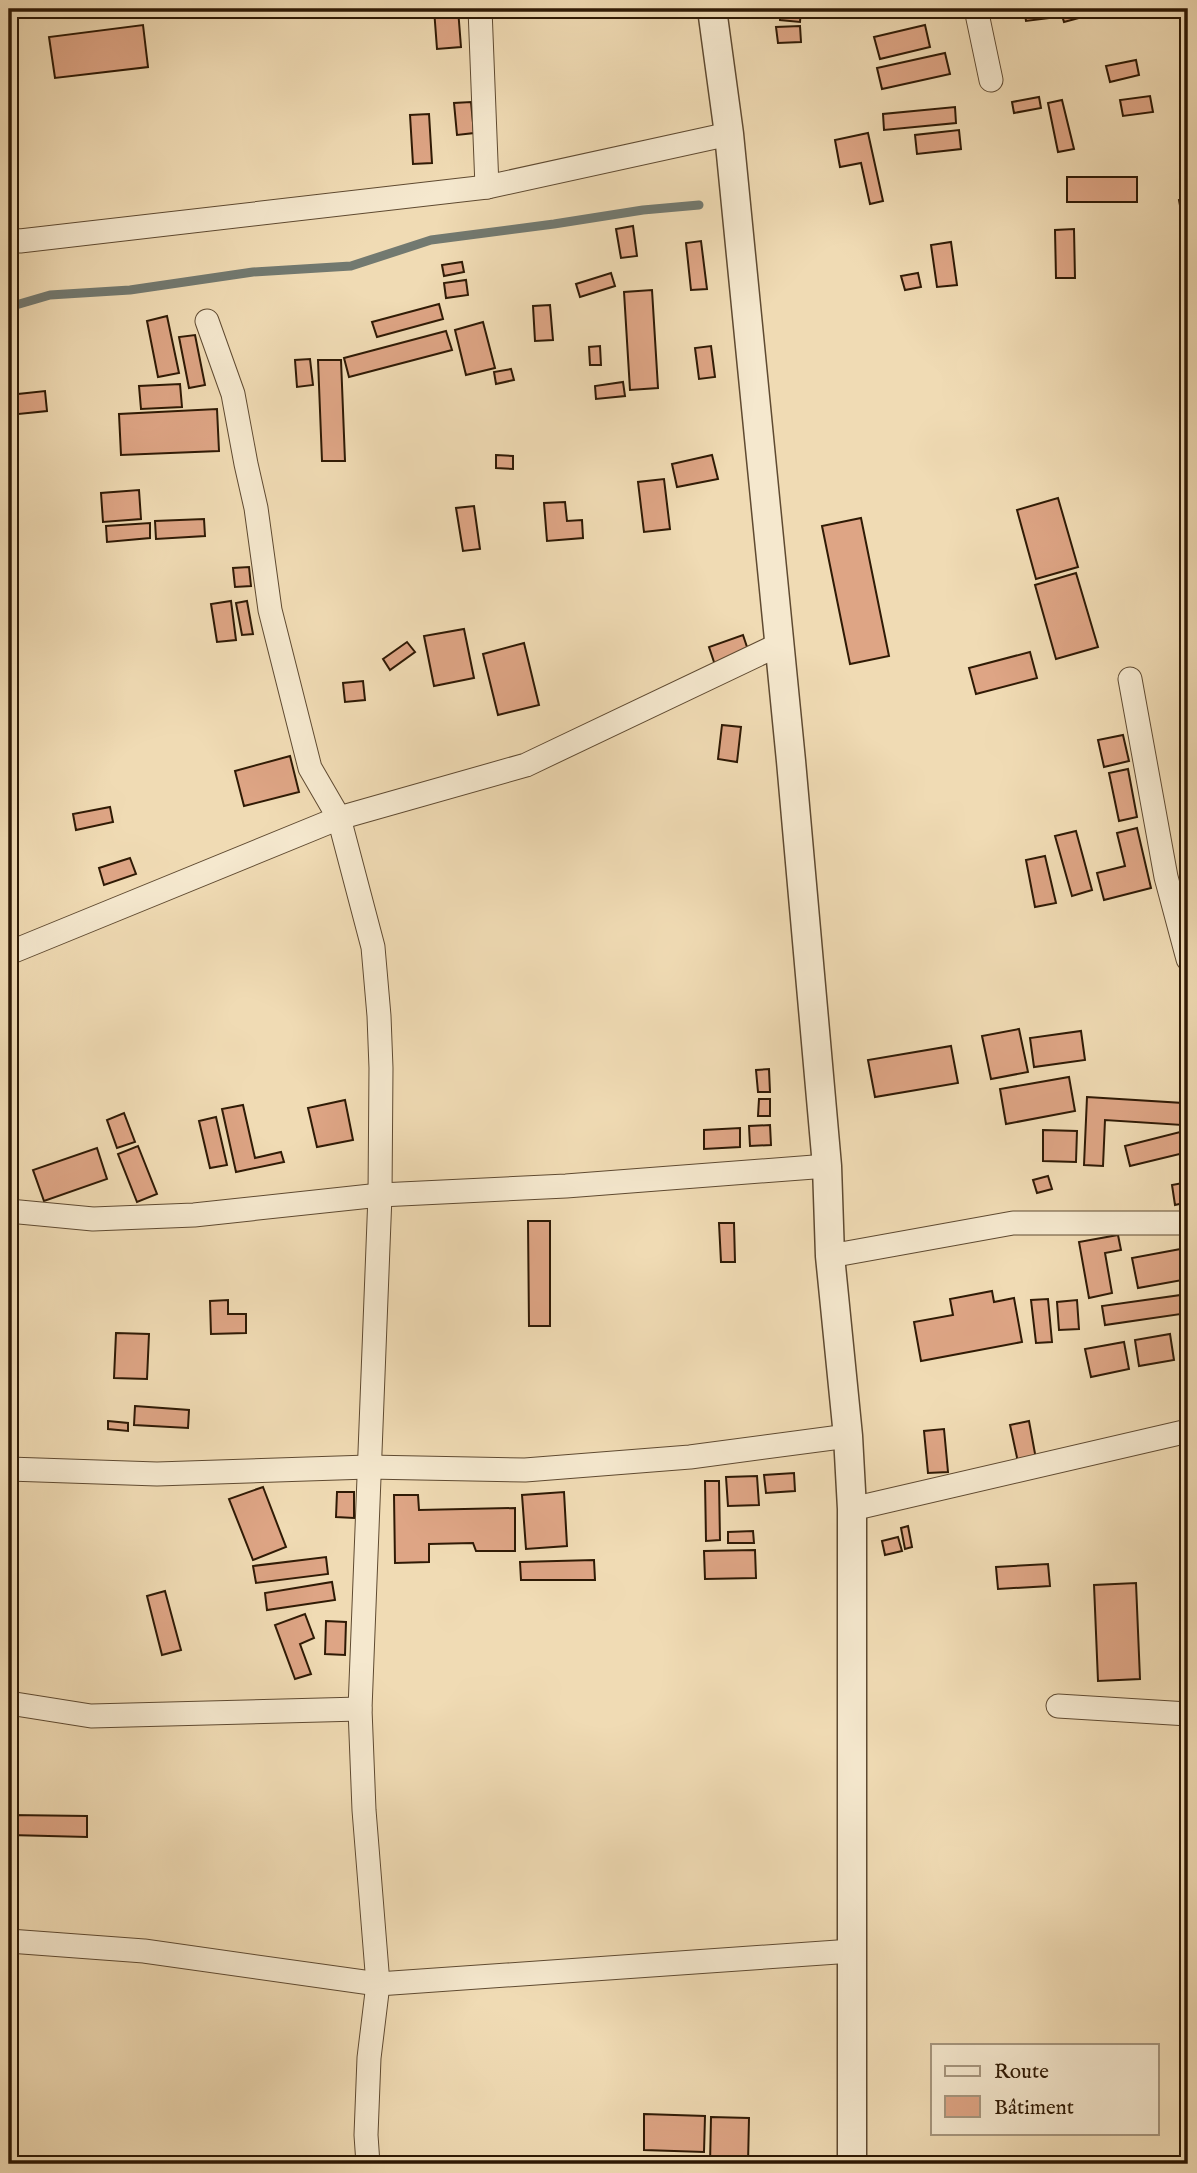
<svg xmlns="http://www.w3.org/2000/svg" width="1197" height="2173" viewBox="0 0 1197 2173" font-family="'IM FELL English',serif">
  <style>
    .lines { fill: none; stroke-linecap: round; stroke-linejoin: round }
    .stream { stroke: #727970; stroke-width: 9 }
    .building { fill: #dea585; stroke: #2f1a05; stroke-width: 2 }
    .minor-casing { stroke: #5f4a31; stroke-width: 25 }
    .tertiary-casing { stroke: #5f4a31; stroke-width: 31 }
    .minor { stroke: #f5e8ce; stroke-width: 23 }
    .tertiary { stroke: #f5e8ce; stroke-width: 28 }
  </style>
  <rect width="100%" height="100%" fill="#f0dbb4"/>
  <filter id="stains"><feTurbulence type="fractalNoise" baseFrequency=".00286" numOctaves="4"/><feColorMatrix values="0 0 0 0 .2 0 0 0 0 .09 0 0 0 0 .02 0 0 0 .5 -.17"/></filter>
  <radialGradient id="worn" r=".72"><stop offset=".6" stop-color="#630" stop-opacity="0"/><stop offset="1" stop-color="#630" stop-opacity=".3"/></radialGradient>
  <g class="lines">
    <path class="stream" d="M9,307L50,295L130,290L253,272L351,266L431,240L554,224L643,210L699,205"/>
  </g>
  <g class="building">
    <path d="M434,9H458L461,47L437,49Z"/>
    <path d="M780,9H801L800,22L780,20Z"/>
    <path d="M1024,9H1048L1050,18L1026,21Z"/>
    <path d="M1060,9H1084L1086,16L1064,22Z"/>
    <path d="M143,25L148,67L55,78L49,37Z"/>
    <path d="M925,25L930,47L880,59L874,37Z"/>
    <path d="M800,26L801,42L778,43L776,27Z"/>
    <path d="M945,53L950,74L882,89L877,68Z"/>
    <path d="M1136,60L1139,75L1110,82L1106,66Z"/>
    <path d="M1150,96L1153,112L1123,116L1120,100Z"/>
    <path d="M1039,97L1041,108L1014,113L1012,102Z"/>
    <path d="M1062,100L1074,149L1058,152L1048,103Z"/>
    <path d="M471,102L474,133L457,135L454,103Z"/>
    <path d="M955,107L956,123L884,130L883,114Z"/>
    <path d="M429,114L432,163L413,164L410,115Z"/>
    <path d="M959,130L961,149L917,154L915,135Z"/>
    <path d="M868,133L883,201L870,204L861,163L840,167L835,140Z"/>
    <rect x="1067" y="177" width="70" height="25"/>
    <path d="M1188,198V249L1179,200Z"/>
    <path d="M633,226L637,256L621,258L616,229Z"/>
    <path d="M1074,229L1075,278H1056L1055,230Z"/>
    <path d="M701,241L707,289L691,290L686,243Z"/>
    <path d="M951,242L957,285L937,287L931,245Z"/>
    <path d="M462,262L464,272L444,276L442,265Z"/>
    <path d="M611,273L615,286L580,297L576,284Z"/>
    <path d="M918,273L921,287L905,290L901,276Z"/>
    <path d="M466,280L468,295L446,298L444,283Z"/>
    <path d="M652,290L658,388L630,390L624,292Z"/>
    <path d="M439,304L443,319L377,337L372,322Z"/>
    <path d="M550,305L553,340L535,341L533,306Z"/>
    <path d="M167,316L179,373L158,377L147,321Z"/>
    <path d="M483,322L495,368L466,375L455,330Z"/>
    <path d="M446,331L452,350L349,377L344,358Z"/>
    <path d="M195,335L205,385L189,388L179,337Z"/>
    <path d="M600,346L601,365H590L589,347Z"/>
    <path d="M711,346L715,377L699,379L695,348Z"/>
    <path d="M310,359L313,385L297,387L295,360Z"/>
    <path d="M318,360H341L345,461H322Z"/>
    <path d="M511,369L514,380L496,384L494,372Z"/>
    <path d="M623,382L625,396L596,399L595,386Z"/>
    <path d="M180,384L182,407L141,409L139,386Z"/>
    <path d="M45,391L47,411L9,415V395Z"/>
    <path d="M217,409L219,451L121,455L119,414Z"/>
    <path d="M496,455L513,456V469L496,468Z"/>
    <path d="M712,455L718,479L677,487L672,464Z"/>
    <path d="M664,479L670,529L644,532L638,482Z"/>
    <path d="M139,490L141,519L103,522L101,493Z"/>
    <path d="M1058,498L1078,567L1036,579L1017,510Z"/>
    <path d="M565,502L567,521L582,520L583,538L547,541L544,503Z"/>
    <path d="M474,506L480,549L463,551L456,508Z"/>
    <path d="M861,518L889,656L850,664L822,526Z"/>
    <path d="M204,519L205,536L156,539L155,521Z"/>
    <path d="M150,523V538L107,542L106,526Z"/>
    <path d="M249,567L251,586L235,587L233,568Z"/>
    <path d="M1076,573L1098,647L1056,659L1035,585Z"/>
    <path d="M231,601L236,640L217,642L211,604Z"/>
    <path d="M247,601L253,634L242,635L236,603Z"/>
    <path d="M464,629L474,678L434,686L424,636Z"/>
    <path d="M743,635L749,653L715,665L709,647Z"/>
    <path d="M407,642L415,652L390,670L383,659Z"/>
    <path d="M524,643L539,705L498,715L483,654Z"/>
    <path d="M1030,652L1037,678L976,694L969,668Z"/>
    <path d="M363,681L365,700L345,702L343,683Z"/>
    <path d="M722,725L741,727L737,762L718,759Z"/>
    <path d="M1123,735L1129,761L1104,767L1098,740Z"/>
    <path d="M290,756L299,792L244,806L235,771Z"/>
    <path d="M1128,769L1137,817L1119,821L1109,773Z"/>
    <path d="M110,807L113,822L76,830L73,814Z"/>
    <path d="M1137,828L1151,888L1104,900L1097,873L1125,866L1117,833Z"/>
    <path d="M1076,831L1092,890L1072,896L1055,836Z"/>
    <path d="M1045,856L1056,903L1035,907L1026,860Z"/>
    <path d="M130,858L136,874L104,885L99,868Z"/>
    <path d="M1019,1029L1028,1072L991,1079L982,1036Z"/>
    <path d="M1081,1031L1085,1060L1034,1067L1030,1038Z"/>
    <path d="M951,1046L958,1083L875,1097L868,1060Z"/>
    <path d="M769,1069L770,1092H758L756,1070Z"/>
    <path d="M1069,1077L1075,1111L1006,1124L1000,1089Z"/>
    <path d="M1087,1097L1183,1103L1182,1125L1105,1120L1103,1166L1084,1165Z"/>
    <path d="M759,1099H770V1116H758Z"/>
    <path d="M345,1100L353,1140L317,1147L308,1108Z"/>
    <path d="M243,1105L255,1158L281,1152L284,1162L236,1172L222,1109Z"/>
    <path d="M124,1113L135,1142L117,1148L107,1120Z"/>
    <path d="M216,1117L227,1165L210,1168L199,1121Z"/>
    <path d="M770,1125L771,1145L750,1146L749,1126Z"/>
    <path d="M740,1128V1147L704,1149V1130Z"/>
    <path d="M1043,1130L1077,1131L1076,1162L1043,1161Z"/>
    <path d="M1188,1130V1152L1130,1166L1125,1146Z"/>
    <path d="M138,1146L157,1194L137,1202L118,1154Z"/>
    <path d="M97,1148L107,1179L44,1201L33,1170Z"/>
    <path d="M1048,1176L1052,1189L1037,1193L1033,1180Z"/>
    <path d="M1188,1182V1202L1175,1205L1172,1185Z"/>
    <path d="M528,1221H550V1326H529Z"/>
    <path d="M719,1223H734L735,1262H721Z"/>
    <path d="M1118,1235L1121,1250L1105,1253L1112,1293L1089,1298L1079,1242Z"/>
    <path d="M1186,1248L1188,1279L1138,1288L1132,1258Z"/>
    <path d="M992,1291L994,1302L1014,1298L1022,1342L921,1361L914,1322L953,1315L950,1299Z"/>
    <path d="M1188,1294V1313L1105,1325L1102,1306Z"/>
    <path d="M1048,1299L1052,1342L1036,1343L1031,1300Z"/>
    <path d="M228,1300V1314H246V1333L211,1334L210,1301Z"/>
    <path d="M1077,1300L1079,1329L1059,1330L1057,1302Z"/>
    <path d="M116,1333L149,1334L147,1379L114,1378Z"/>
    <path d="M1170,1334L1174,1360L1139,1366L1135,1340Z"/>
    <path d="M1124,1342L1129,1369L1091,1377L1085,1349Z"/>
    <path d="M135,1406L189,1410L188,1428L134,1425Z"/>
    <path d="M108,1421L128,1423V1431L108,1429Z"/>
    <path d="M1029,1421L1036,1459L1018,1462L1010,1425Z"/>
    <path d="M944,1429L948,1472L928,1473L924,1431Z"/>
    <path d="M794,1473L795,1491L766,1493L764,1475Z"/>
    <path d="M757,1476L759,1505L728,1506L726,1477Z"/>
    <path d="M705,1481H719L720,1540L706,1541Z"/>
    <path d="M263,1487L286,1547L253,1560L229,1499Z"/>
    <path d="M337,1492H354V1518L336,1517Z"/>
    <path d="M564,1492L567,1546L526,1549L522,1495Z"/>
    <path d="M394,1495H418L419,1510L515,1508V1551H476L473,1543L429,1544V1562L395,1563Z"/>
    <path d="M908,1526L912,1547L905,1549L901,1528Z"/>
    <path d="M753,1531L754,1543H728V1532Z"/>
    <path d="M898,1537L902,1551L885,1555L882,1541Z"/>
    <path d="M755,1550L756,1578L705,1579L704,1551Z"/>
    <path d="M326,1557L328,1574L256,1583L253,1566Z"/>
    <path d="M594,1560L595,1580H521L520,1562Z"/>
    <path d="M1048,1564L1050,1586L998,1589L996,1567Z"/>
    <path d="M332,1582L335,1600L267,1610L265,1593Z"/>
    <path d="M1136,1583L1140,1679L1098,1681L1094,1585Z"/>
    <path d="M165,1591L181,1650L162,1655L147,1596Z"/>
    <path d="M305,1614L314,1638L300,1644L311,1674L295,1679L275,1625Z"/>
    <path d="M326,1621L346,1622L345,1655L325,1654Z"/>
    <path d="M10,1815L87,1816V1837L10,1835Z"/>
    <path d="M644,2114L705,2116L704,2152L644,2150Z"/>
    <path d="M711,2117L749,2118L748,2164H710Z"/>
  </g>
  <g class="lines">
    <g class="minor-casing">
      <g id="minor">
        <path d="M480,9L487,187"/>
        <path d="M976,9L991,80"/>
        <path d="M9,240L20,241L487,187L729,134"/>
        <path d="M207,321L233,394L246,464L256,508L270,610L310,768L339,818L373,947L379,1016L381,1068L380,1195L360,1709L364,1810L378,1984L369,2058L366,2135L368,2164"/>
        <path d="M1130,679L1166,877L1188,959"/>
        <path d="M9,953L339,818L526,765L778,645"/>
        <path d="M9,1211L93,1219L194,1215L380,1195L566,1186L827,1166"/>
        <path d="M830,1256L1013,1223H1188"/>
        <path d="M9,1469L157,1474L368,1467L525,1470L690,1457L848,1436"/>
        <path d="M852,1509L1188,1431"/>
        <path d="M9,1703L91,1716L360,1709"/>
        <path d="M1058,1706L1188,1714"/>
        <path d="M9,1941L144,1951L378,1984L852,1951"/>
      </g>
    </g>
    <g class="tertiary-casing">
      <path id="tertiary" d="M712,9L729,134L791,761L827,1166L830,1256L848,1436L852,1509V2164"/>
    </g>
    <use href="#minor" class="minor"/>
    <use href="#tertiary" class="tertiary"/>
  </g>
  <rect width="1197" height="2173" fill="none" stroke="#f0dbb4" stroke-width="35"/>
  <rect x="10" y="10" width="1176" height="2152" fill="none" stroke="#2f1a05" stroke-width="3.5"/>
  <rect x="18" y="18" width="1162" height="2138" fill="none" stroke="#2f1a05" stroke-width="2"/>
  <rect x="931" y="2044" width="228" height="91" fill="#f5e8ce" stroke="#a6967e" stroke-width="2"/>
  <rect x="945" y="2066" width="35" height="10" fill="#f5e8ce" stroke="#a6967e" stroke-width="2"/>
  <text x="994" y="2078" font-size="21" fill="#2f1a05">Route</text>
  <rect x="945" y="2096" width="35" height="21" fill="#dea585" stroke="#a6967e" stroke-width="2"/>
  <text x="994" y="2114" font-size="21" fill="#2f1a05">Bâtiment</text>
  <rect width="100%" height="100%" filter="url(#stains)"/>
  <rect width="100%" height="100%" fill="url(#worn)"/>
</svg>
